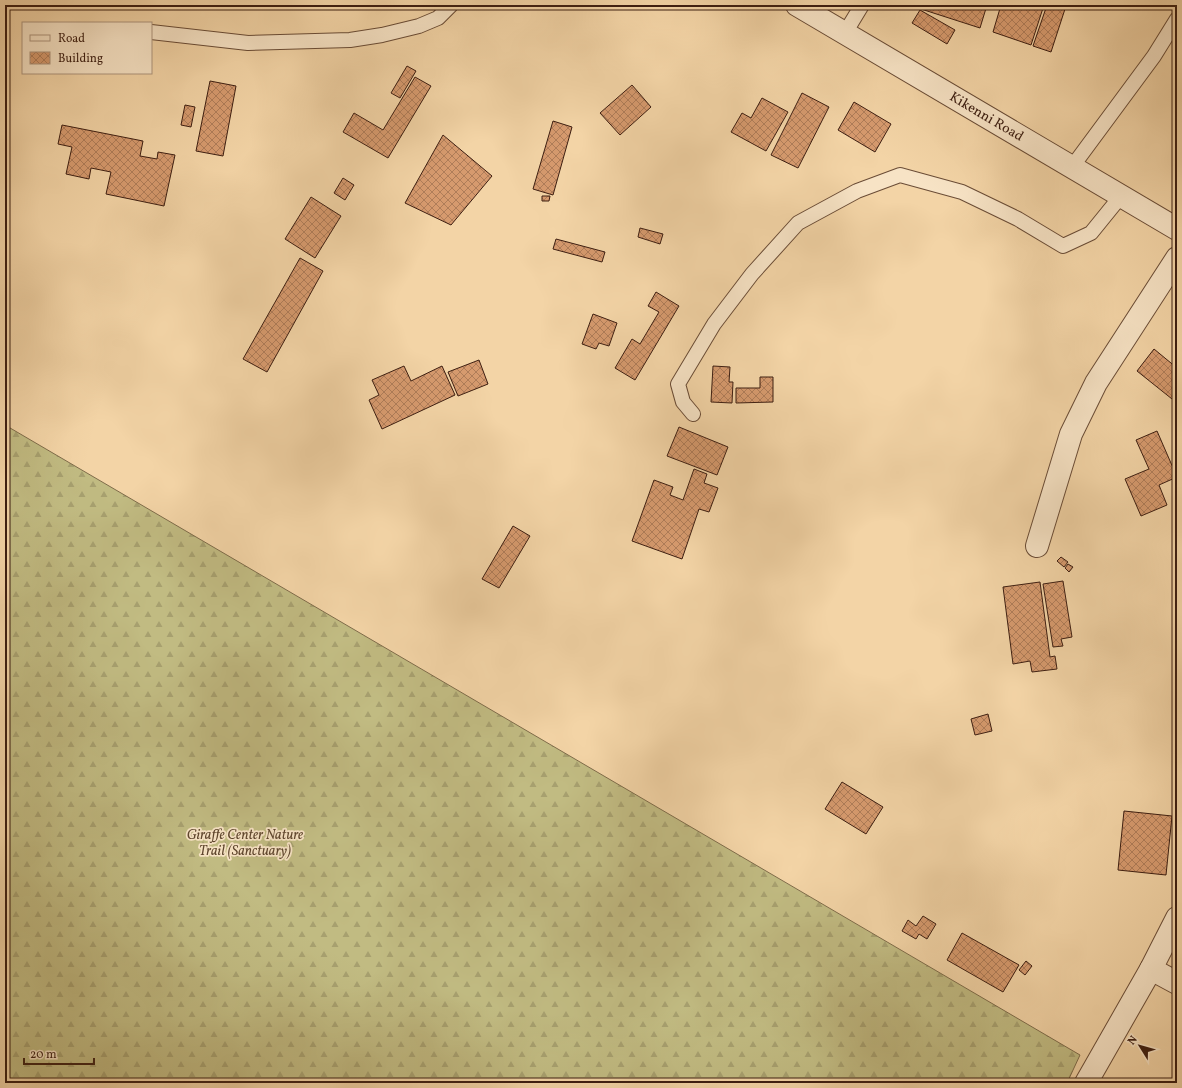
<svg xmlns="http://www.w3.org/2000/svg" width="1182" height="1088" viewBox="0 0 1182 1088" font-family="Vollkorn,serif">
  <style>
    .forest { fill: url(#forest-firs); stroke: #7f6c4a }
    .building { fill: url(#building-cross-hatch); stroke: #3d1e11 }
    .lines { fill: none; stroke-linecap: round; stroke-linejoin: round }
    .service-casing { stroke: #6a4c36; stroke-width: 16 }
    .minor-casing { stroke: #6a4c36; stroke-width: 24 }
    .service { stroke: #f7e3c5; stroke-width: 14 }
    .minor { stroke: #f7e3c5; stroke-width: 22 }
    .labels { text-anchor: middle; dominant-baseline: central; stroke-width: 3.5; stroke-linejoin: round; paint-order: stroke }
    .street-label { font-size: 14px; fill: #3d1e11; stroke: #f7e3c5 }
    .park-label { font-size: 14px; font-style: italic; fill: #5e452d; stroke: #f7e3c5 }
  </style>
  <defs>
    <pattern id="forest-firs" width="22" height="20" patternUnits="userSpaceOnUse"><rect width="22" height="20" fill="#c1bb82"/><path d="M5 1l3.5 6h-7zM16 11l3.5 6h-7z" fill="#a7a06f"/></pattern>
    <pattern id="building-cross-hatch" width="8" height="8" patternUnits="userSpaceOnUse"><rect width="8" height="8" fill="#d69a6e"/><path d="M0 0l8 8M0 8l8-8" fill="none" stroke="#af7d59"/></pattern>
  </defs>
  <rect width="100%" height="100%" fill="#f3d4a6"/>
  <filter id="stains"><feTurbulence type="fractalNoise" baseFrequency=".005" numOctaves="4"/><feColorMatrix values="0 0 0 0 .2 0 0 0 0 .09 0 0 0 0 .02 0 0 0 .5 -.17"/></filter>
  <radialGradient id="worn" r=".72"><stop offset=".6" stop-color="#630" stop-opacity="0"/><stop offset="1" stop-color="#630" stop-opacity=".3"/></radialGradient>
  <path class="forest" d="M5,425L1080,1055L1067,1083H5Z"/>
  <g class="building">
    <path d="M922,5H987L980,28L921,9Z"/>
    <path d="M1001,5H1044L1031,45L993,32Z"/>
    <path d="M1047,5L1065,9L1051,52L1033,46Z"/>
    <path d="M920,10L955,30L947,44L912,23Z"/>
    <path d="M407,66L416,71L400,98L391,93Z"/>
    <path d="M415,77L431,86L388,158L343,132L354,113L383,130Z"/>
    <path d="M210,81L236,86L223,156L196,151Z"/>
    <path d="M632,85L651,107L620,135L600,113Z"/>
    <path d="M802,93L829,107L798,168L771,155Z"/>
    <path d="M762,98L788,112L766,151L731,132L742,113L751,118Z"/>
    <path d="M854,102L891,124L875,152L838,130Z"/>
    <path d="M185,105L195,107L191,127L181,125Z"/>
    <path d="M553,121L572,127L553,195L533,189Z"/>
    <path d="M62,125L143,141L140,156L157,159L158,152L175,155L164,206L106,194L111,172L91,168L89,179L66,174L72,147L58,144Z"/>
    <path d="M443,135L492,176L451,225L405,203Z"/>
    <path d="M343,178L354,185L345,200L334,193Z"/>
    <path d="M542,196H550L549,201H542Z"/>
    <path d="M311,197L341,216L315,258L285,239Z"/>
    <path d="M640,228L663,234L660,244L638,237Z"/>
    <path d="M556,239L605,252L602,262L553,249Z"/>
    <path d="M300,258L323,271L267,372L243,359Z"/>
    <path d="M656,292L679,306L635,380L615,368L632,339L640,344L659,312L648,306Z"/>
    <path d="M593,314L617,323L609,346L599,343L596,349L582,344Z"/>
    <path d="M1154,349L1177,368V403L1137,371Z"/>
    <path d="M479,360L488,384L458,396L448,372Z"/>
    <path d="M404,366L411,381L442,366L455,395L382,429L369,400L379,395L372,380Z"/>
    <path d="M713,366L730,367L729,382H733L732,403L711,402Z"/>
    <path d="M760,377H773V402L736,403V388H760Z"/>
    <path d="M679,427L728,447L717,475L667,456Z"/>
    <path d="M1157,431L1177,477L1159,485L1167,505L1141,516L1125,479L1149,469L1136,440Z"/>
    <path d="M694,469L707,474L704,483L718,488L709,512L699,509L682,559L632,541L654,480L673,487L670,495L683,500Z"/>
    <path d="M513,526L530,536L499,588L482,579Z"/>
    <path d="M1061,557L1068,562L1064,567L1057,561Z"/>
    <path d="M1068,564L1073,567L1069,572L1065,568Z"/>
    <path d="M1063,581L1072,637L1061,639L1063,646L1053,647L1043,584Z"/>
    <path d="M1040,582L1050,657L1055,656L1057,669L1032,672L1030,661L1013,664L1003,587Z"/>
    <path d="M988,714L992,731L975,735L971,719Z"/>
    <path d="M842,782L883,807L866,834L825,809Z"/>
    <path d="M1124,811L1172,816L1166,875L1118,870Z"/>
    <path d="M923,916L936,924L927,939L919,934L916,939L902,931L908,920L916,926Z"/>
    <path d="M962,933L1019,965L1003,992L947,960Z"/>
    <path d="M1026,961L1032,966L1025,975L1019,970Z"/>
  </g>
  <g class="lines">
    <g class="service-casing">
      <g id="service">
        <path d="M151,32L248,43L350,40L382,35L419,26L438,18L451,5"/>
        <path d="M845,33L862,5"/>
        <path d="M1072,167L1154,56L1177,19"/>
        <path d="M693,414L683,402L678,384L714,324L752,274L798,223L857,191L900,175L962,192L1018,219L1063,246L1091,233L1121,196"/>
      </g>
    </g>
    <g class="minor-casing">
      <g id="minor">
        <path id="s1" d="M797,5L1177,229"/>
        <path d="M1037,546L1071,434L1096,383L1177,258"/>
        <path d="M1151,969L1177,983"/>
        <path d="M1086,1083L1151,969L1177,918"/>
      </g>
    </g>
    <use href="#service" class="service"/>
    <use href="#minor" class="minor"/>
  </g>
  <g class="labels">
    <g class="street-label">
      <text stroke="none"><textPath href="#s1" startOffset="220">Kikenni Road</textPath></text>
    </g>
    <g class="park-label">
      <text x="245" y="835">Giraffe Center Nature<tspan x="245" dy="16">Trail (Sanctuary)</tspan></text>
    </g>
  </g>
  <rect width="1182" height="1088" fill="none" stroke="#f3d4a6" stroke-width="20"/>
  <rect x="6" y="6" width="1170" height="1076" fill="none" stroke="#3d1e11" stroke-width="2"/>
  <rect x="10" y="10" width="1162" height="1068" fill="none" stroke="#3d1e11"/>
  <rect x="22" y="22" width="130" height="52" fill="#f7e3c5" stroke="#ad947d"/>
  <rect x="30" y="35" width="20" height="6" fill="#f7e3c5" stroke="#ad947d"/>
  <text x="58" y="42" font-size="12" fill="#3d1e11">Road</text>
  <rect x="30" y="52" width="20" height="12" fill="url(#building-cross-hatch)" stroke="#ad947d"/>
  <text x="58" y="62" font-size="12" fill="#3d1e11">Building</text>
  <g transform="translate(1140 1046) rotate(307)" stroke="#f7e3c5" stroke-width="3" paint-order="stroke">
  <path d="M0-3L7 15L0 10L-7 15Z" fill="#3d1e11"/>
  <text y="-6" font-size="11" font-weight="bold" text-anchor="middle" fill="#3d1e11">N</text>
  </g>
  <path d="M24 1058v6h70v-6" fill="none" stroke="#3d1e11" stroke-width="2"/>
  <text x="30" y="1058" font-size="12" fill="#3d1e11" stroke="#f7e3c5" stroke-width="3" paint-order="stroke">20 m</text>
  <rect width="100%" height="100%" filter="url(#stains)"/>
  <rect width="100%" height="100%" fill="url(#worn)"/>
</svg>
